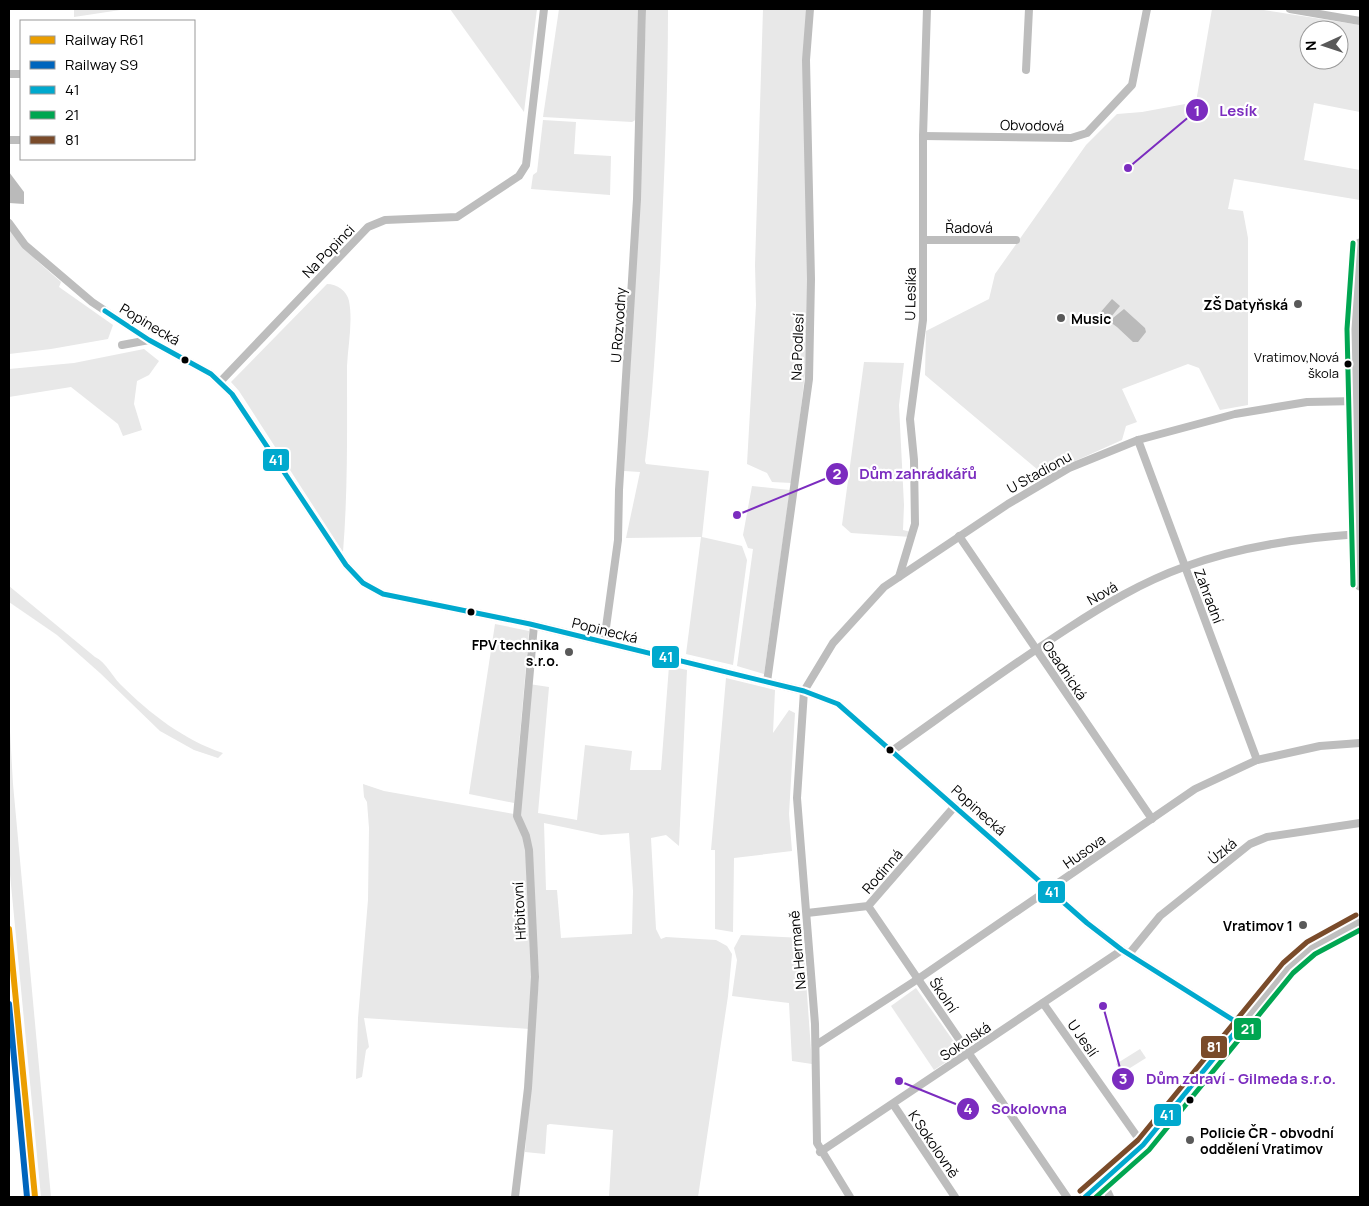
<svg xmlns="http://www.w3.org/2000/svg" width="1369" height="1206" viewBox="0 0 1369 1206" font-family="Manrope,sans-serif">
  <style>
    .green { fill: #e8e8e8; fill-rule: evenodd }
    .water { fill: #bababa }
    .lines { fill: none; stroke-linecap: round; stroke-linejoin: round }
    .street { stroke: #bdbdbd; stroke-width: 8 }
    .secondary { stroke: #bfbfbf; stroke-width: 11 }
    .bus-1-casing { stroke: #fff; stroke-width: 9 }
    .bus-2-casing { stroke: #fff; stroke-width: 9 }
    .bus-3-casing { stroke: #fff; stroke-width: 9 }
    .bus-1 { stroke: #00a9ce; stroke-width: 5 }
    .bus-2 { stroke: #00a651; stroke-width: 5 }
    .bus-3 { stroke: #7a4b2a; stroke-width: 5 }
    .rail-1-casing { stroke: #fff; stroke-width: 10 }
    .rail-2-casing { stroke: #fff; stroke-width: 10 }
    .rail-1 { stroke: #eb9e00; stroke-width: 6 }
    .rail-2 { stroke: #0065bd; stroke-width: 6 }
    .poi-dot { fill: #595959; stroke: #fff; stroke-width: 2 }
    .bus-dot { fill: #000; stroke: #fff; stroke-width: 2 }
    .labels { text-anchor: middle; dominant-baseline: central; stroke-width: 4.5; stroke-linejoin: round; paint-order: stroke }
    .bus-label { font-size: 13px; fill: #000; stroke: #fff; text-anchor: end }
    .street-label { font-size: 14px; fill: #000; stroke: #fff }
    .poi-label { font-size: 14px; font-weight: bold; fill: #000; stroke: #fff; text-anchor: end }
    .leader { fill: none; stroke: #7b2cbf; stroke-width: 2 }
    .callout-dot { fill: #7b2cbf; stroke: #fff; stroke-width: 2 }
    .mark-label { font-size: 15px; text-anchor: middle; font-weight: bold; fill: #fff }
    .callout-label { font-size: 15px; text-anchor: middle; font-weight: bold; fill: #7b2cbf; stroke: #fff; stroke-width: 4.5; stroke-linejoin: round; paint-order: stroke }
    .line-badge { stroke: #fff; stroke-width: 2 }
    .badge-label { font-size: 14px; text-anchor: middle; font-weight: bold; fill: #fff }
  </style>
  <rect width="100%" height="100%" fill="#fff"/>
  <g class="green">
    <path d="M74,9H127L74,17Z"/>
    <path d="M450,9H537L524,112Z"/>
    <path d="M559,9H639L637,119L632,122L543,117Z"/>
    <path d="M646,9H668C668,96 664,184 660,271C656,334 653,398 645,461L646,464L709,471L702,537L742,546L747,560L733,665L686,654L701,537L626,538L640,472L624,471L640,198Z"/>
    <path d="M763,9H808L807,316L805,374L792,483L772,482L767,473L747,464L756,305L755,265Z"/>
    <path d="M1212,9H1257L1360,25V112L1314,103L1304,160L1360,170V200L1234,179L1228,209L1243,211L1248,238V405L1220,410L1199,368L1188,364L1122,389L1137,422L1126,426L1122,440L1044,475L925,375L926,331L989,299L995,274L1086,145L1117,114L1142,112L1196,102ZM1309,30H1339V60H1309Z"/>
    <path d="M543,120L576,122L574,154L611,156L610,195L531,189L533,175L537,172Z"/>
    <path d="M9,223L37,254L36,260L61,282L59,287L113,325L108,339L51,349L9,354Z"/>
    <path d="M327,284C337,284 347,291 349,301C353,322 348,345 347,366C347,428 348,490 343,552L239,391L231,382Z"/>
    <path d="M144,349L159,361L149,375L137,381L134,404L142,430L123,436L118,424L71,387L9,397V369L74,363Z"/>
    <path d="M864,362L904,363L899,405L904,505L903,530L911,532V537L851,533L842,525Z"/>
    <path d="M752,486L790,490L764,674L737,666L753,549L748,548L743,535Z"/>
    <path d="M9,586L95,657C106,662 112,676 120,684C150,714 184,740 223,753L218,758L194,750L160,731L100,673L57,635L9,602Z"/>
    <path d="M495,624L529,631L514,803L469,794Z"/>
    <path d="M669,666L687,670L679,846L666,835L651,838L656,929L661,939L666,937L716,940L727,946L732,954L728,996L698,1197H609L613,1130L550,1124L547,1125L545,1154L525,1152L539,977L532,880H527L533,978L530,1029L364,1018L369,1047L366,1050L362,1077L356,1079L358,1018L368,900L369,828L367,802L364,797L363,784L384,791L514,814L529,684L549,687L538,813L577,820L585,745L632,751L630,770H661ZM544,823L601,835L629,833L633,891L632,934L561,938L557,890H546Z"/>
    <path d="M726,678L775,690L773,733L789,710L795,713L789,814L792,851L734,858L733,932L715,929V850H711Z"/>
    <path d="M9,714L13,784L51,1197H41L9,864Z"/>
    <path d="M741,935L803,938L812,1064L792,1061L789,1003L732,996L737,960L734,948Z"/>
    <path d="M916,988L959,1049L957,1055L934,1070L891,1006Z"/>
    <path d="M1140,1049L1146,1058L1122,1073L1116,1064Z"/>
  </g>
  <g class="water">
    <path d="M9,172L24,192V204L9,203Z"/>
    <path d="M1112,299L1120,306L1111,317L1113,318L1124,309L1145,328L1146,332L1138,342H1133L1117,327L1099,314Z"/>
  </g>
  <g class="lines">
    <g class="street">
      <path d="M1290,9L1360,21"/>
      <path d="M1026,70L1029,9"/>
      <path d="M9,74H21"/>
      <path d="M923,136L1071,138L1087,133L1132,85L1147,9"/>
      <path d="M9,140H21"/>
      <path d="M9,223L25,245L92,302L149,340L211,374L232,394L346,565L363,583L383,594L530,624L804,691L838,704L1087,923L1122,950L1241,1025"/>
      <path d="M923,240H1016"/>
      <path d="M122,345L149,340"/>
      <path d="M220,382L368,227L385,220L457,217L519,176L526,165L544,9"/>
      <path d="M1138,440L1257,760"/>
      <path d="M959,536L1152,819"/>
      <path d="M899,577L915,524L914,460L910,419L923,320V136L927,9"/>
      <path d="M604,642L618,540L619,490L637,199L642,9"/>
      <path d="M767,682L809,379L811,279L806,60L810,9"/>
      <path d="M892,751C950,710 1007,668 1067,629C1104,605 1142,582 1184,567C1240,546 1300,538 1359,534"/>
      <path d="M868,906L1067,1197"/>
      <path d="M807,913L868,906L955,806"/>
      <path d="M1129,954L1160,916L1250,844L1267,837L1360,823"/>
      <path d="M1043,1003L1136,1135"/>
      <path d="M816,1045L918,979L1195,789L1257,760L1320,746L1360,743"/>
      <path d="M893,1104L955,1197"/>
      <path d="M820,1152L1122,950"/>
      <path d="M1103,1182L1110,1197"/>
      <path d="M515,1197L528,1088L535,977L529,850L526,836L517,816L534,625"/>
      <path d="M850,1197L817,1143L815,1024L797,798L804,691L833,643L884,587L1008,504L1069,468L1138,440L1235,414L1307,402L1358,401"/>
    </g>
    <g class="secondary">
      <path d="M1360,244L1354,329L1360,585"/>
      <path d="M1085,1197L1143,1145L1288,968L1311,948L1360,922"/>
    </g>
    <g class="bus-1-casing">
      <g id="bus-1">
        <path d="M105,311L149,340L211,374L232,394L346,565L363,583L383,594L530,624L804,691L838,704L1087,923L1122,950L1241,1025"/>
        <path d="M1085,1197L1143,1145L1241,1025"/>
      </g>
    </g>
    <g class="bus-2-casing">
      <g id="bus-2">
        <path d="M1353,585L1347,329L1353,243"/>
        <path d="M1096,1197L1149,1150L1293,973L1315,954L1360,930"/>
      </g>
    </g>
    <g class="bus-3-casing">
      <path id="bus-3" d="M1080,1191L1138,1140L1283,963L1307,942L1356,915"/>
    </g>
    <use href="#bus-1" class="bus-1"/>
    <use href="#bus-2" class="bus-2"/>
    <use href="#bus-3" class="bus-3"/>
    <g class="rail-1-casing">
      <path id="rail-1" d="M9,929L35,1197"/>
    </g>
    <g class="rail-2-casing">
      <path id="rail-2" d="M9,1004L27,1197"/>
    </g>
    <use href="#rail-1" class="rail-1"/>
    <use href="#rail-2" class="rail-2"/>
  </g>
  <g class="poi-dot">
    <circle cx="1298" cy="304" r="5"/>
    <circle cx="1061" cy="318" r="5"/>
    <circle cx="569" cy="652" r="5"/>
    <circle cx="1303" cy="925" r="5"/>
    <circle cx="1190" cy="1140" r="5"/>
  </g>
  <g class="bus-dot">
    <circle cx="185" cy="360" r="4.5"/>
    <circle cx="1348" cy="364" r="4.5"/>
    <circle cx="471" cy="612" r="4.5"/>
    <circle cx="890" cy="750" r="4.5"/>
    <circle cx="1190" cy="1100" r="4.5"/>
  </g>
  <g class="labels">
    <g class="bus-label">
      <text x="1339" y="357">Vratimov,Nová<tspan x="1339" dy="16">škola</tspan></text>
    </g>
    <g class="street-label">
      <text transform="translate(1032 125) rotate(1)">Obvodová</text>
      <text x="969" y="227">Řadová</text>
      <text transform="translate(328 251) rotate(-46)">Na Popinci</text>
      <text transform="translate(910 294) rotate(-89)">U Lesíka</text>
      <text transform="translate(150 324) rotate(31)">Popinecká</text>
      <text transform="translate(618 325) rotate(-86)">U Rozvodny</text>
      <text transform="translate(797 347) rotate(-88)">Na Podlesí</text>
      <text transform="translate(1039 472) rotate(-29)">U Stadionu</text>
      <text transform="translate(1102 593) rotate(-30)">Nová</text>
      <text transform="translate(1209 596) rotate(69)">Zahradní</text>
      <text transform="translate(605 630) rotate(14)">Popinecká</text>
      <text transform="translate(1065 670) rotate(56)">Osadnická</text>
      <text transform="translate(979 810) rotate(42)">Popinecká</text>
      <text transform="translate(1084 851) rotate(-35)">Husova</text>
      <text transform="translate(1222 851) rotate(-39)">Úzká</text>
      <text transform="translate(882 871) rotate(-49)">Rodinná</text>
      <text transform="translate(519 911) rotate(-93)">Hřbitovní</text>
      <text transform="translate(797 950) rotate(-95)">Na Hermaně</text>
      <text transform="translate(944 995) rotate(56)">Školní</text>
      <text transform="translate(1083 1038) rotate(55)">U Jeslí</text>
      <text transform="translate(965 1041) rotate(-34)">Sokolská</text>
      <text transform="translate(934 1144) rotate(56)">K Sokolovně</text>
    </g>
    <g class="poi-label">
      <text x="1288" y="304">ZŠ Datyňská</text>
      <text x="1071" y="318" text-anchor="start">Music</text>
      <text x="559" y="644">FPV technika<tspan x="559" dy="16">s.r.o.</tspan></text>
      <text x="1293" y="925">Vratimov 1</text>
      <text x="1200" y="1132" text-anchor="start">Policie ČR - obvodní<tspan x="1200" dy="16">oddělení Vratimov</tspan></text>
    </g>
  </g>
  <path class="leader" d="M1128 168L1197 110M737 515L837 474M1103 1006L1123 1079M899 1081L968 1109"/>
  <g class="callout-dot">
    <circle cx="1128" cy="168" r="5"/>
    <circle cx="737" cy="515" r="5"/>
    <circle cx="1103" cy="1006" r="5"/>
    <circle cx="899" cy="1081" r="5"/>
    <circle cx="1197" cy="110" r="12"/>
    <circle cx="837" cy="474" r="12"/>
    <circle cx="1123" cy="1079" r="12"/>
    <circle cx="968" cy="1109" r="12"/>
  </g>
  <g class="mark-label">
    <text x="1197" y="116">1</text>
    <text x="837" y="479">2</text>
    <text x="1123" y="1084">3</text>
    <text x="968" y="1114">4</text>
  </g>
  <g class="callout-label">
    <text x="1238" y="116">Lesík</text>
    <text x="918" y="479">Dům zahrádkářů</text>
    <text x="1241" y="1084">Dům zdraví - Gilmeda s.r.o.</text>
    <text x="1029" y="1114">Sokolovna</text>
  </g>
  <g class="line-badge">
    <rect x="262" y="448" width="28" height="24" rx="5" fill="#00a9ce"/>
    <rect x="651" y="645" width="29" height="24" rx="5" fill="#00a9ce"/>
    <rect x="1037" y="880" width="29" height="24" rx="5" fill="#00a9ce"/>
    <rect x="1233" y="1017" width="29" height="24" rx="5" fill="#00a651"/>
    <rect x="1200" y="1035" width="28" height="24" rx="5" fill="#7a4b2a"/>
    <rect x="1153" y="1103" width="29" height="24" rx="5" fill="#00a9ce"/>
  </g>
  <g class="badge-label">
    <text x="276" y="465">41</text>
    <text x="666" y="662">41</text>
    <text x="1052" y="897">41</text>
    <text x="1248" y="1034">21</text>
    <text x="1214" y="1052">81</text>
    <text x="1167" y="1120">41</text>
  </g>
  <rect width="1369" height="1206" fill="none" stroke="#000000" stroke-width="20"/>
  <rect x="20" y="20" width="175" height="140" fill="#ffffff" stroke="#999999"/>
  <rect x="30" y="36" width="25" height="8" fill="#eb9e00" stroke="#999999"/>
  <text x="65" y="45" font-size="15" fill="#000000">Railway R61</text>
  <rect x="30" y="61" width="25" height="8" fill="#0065bd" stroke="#999999"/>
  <text x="65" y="70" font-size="15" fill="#000000">Railway S9</text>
  <rect x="30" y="86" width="25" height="8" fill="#00a9ce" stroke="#999999"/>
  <text x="65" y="95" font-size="15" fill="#000000">41</text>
  <rect x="30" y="111" width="25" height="8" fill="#00a651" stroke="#999999"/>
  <text x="65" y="120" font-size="15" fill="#000000">21</text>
  <rect x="30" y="136" width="25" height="8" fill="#7a4b2a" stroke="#999999"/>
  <text x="65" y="145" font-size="15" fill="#000000">81</text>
  <g transform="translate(1324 45) rotate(267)"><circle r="24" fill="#ffffff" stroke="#999999"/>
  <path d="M0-4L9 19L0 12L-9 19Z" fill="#595959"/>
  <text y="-8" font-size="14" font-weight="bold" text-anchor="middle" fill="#000000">N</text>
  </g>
</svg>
